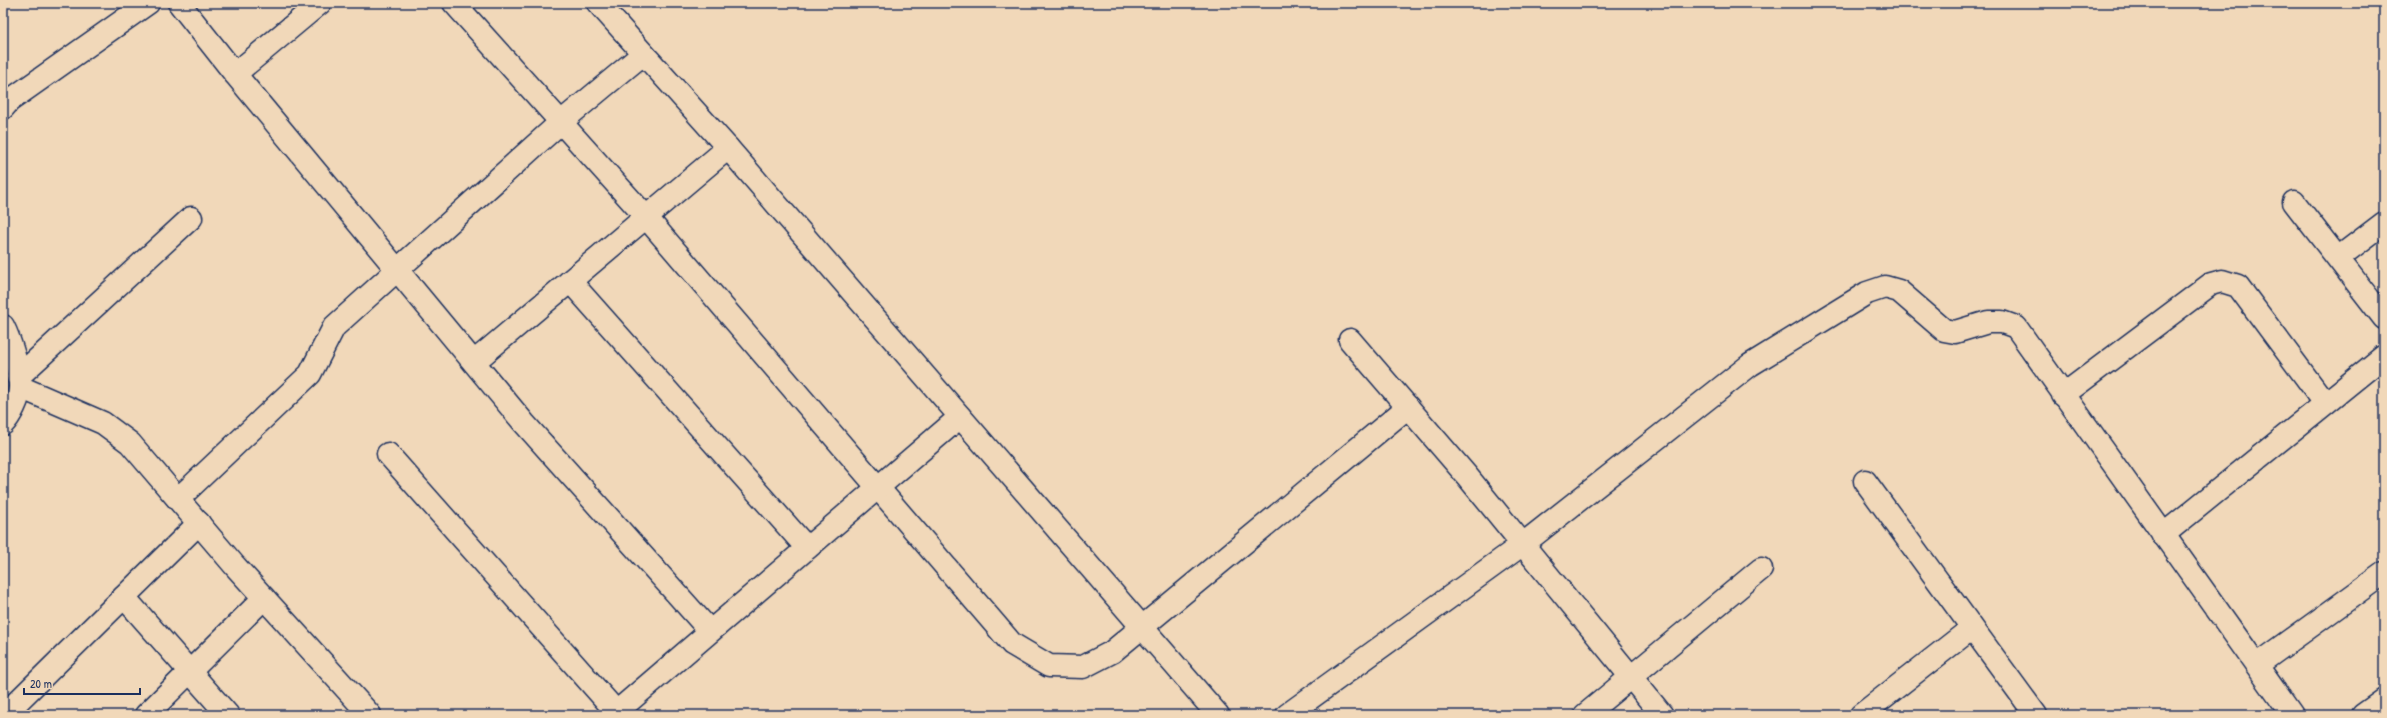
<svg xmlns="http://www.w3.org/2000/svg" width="2387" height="718" viewBox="0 0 2387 718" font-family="'Patrick Hand',sans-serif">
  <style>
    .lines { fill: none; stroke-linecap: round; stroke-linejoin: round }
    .minor-casing { stroke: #1b2f5e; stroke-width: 25 }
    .minor { stroke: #f1d8b9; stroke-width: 22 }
  </style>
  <rect width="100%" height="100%" fill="#f1d8b9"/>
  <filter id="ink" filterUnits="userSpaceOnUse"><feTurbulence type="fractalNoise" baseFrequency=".025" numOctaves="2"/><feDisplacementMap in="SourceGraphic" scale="8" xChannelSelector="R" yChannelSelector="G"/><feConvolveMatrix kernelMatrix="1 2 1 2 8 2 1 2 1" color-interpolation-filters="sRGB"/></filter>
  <g filter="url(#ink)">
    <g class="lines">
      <g class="minor-casing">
        <g id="minor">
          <path d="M179,3L235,74L524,423L710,631"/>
          <path d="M454,3L646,217L1012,644L1049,666L1083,667L1112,652L1408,407"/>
          <path d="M598,3L728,148L1218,715"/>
          <path d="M235,74L320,3"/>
          <path d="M3,108L9,101L148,3"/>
          <path d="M2294,202L2384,318"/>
          <path d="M2338,258L2384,223"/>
          <path d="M570,281L807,548"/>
          <path d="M3,326C10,340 20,372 20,387C19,399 11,416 3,424"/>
          <path d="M1350,340L1467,476L1662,715"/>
          <path d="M474,362L728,148"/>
          <path d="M18,377L191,218"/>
          <path d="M20,387L103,423L130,443L235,566L370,715"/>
          <path d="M2063,395L2211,284L2222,281L2238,286L2325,403"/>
          <path d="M388,454L619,715"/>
          <path d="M1865,481L2036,715"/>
          <path d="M178,499L310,374L334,327L561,122L643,54"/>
          <path d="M2163,535L2384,356"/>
          <path d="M124,597L228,715"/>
          <path d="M2257,665L2384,573"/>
          <path d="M4,715L199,523"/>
          <path d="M146,715L264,598"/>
          <path d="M613,715L960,417"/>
          <path d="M1287,715L1523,544L1750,365L1867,293L1885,287L1899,291L1944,330L1955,332L1988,322H2002L2016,327L2292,715"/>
          <path d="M1585,715L1761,569"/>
          <path d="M1861,715L1972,628"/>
          <path d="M2363,715L2384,700"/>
        </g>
      </g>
      <use href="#minor" class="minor"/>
    </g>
  </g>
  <rect width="2387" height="718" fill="none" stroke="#f1d8b9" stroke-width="16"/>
  <rect x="8" y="8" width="2371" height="702" fill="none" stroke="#1b2f5e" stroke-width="1.5" filter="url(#ink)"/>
  <path d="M24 688v6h116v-6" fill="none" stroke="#1b2f5e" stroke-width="2"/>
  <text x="30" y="688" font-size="12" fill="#1b2f5e" stroke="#f1d8b9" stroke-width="3" paint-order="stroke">20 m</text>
</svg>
